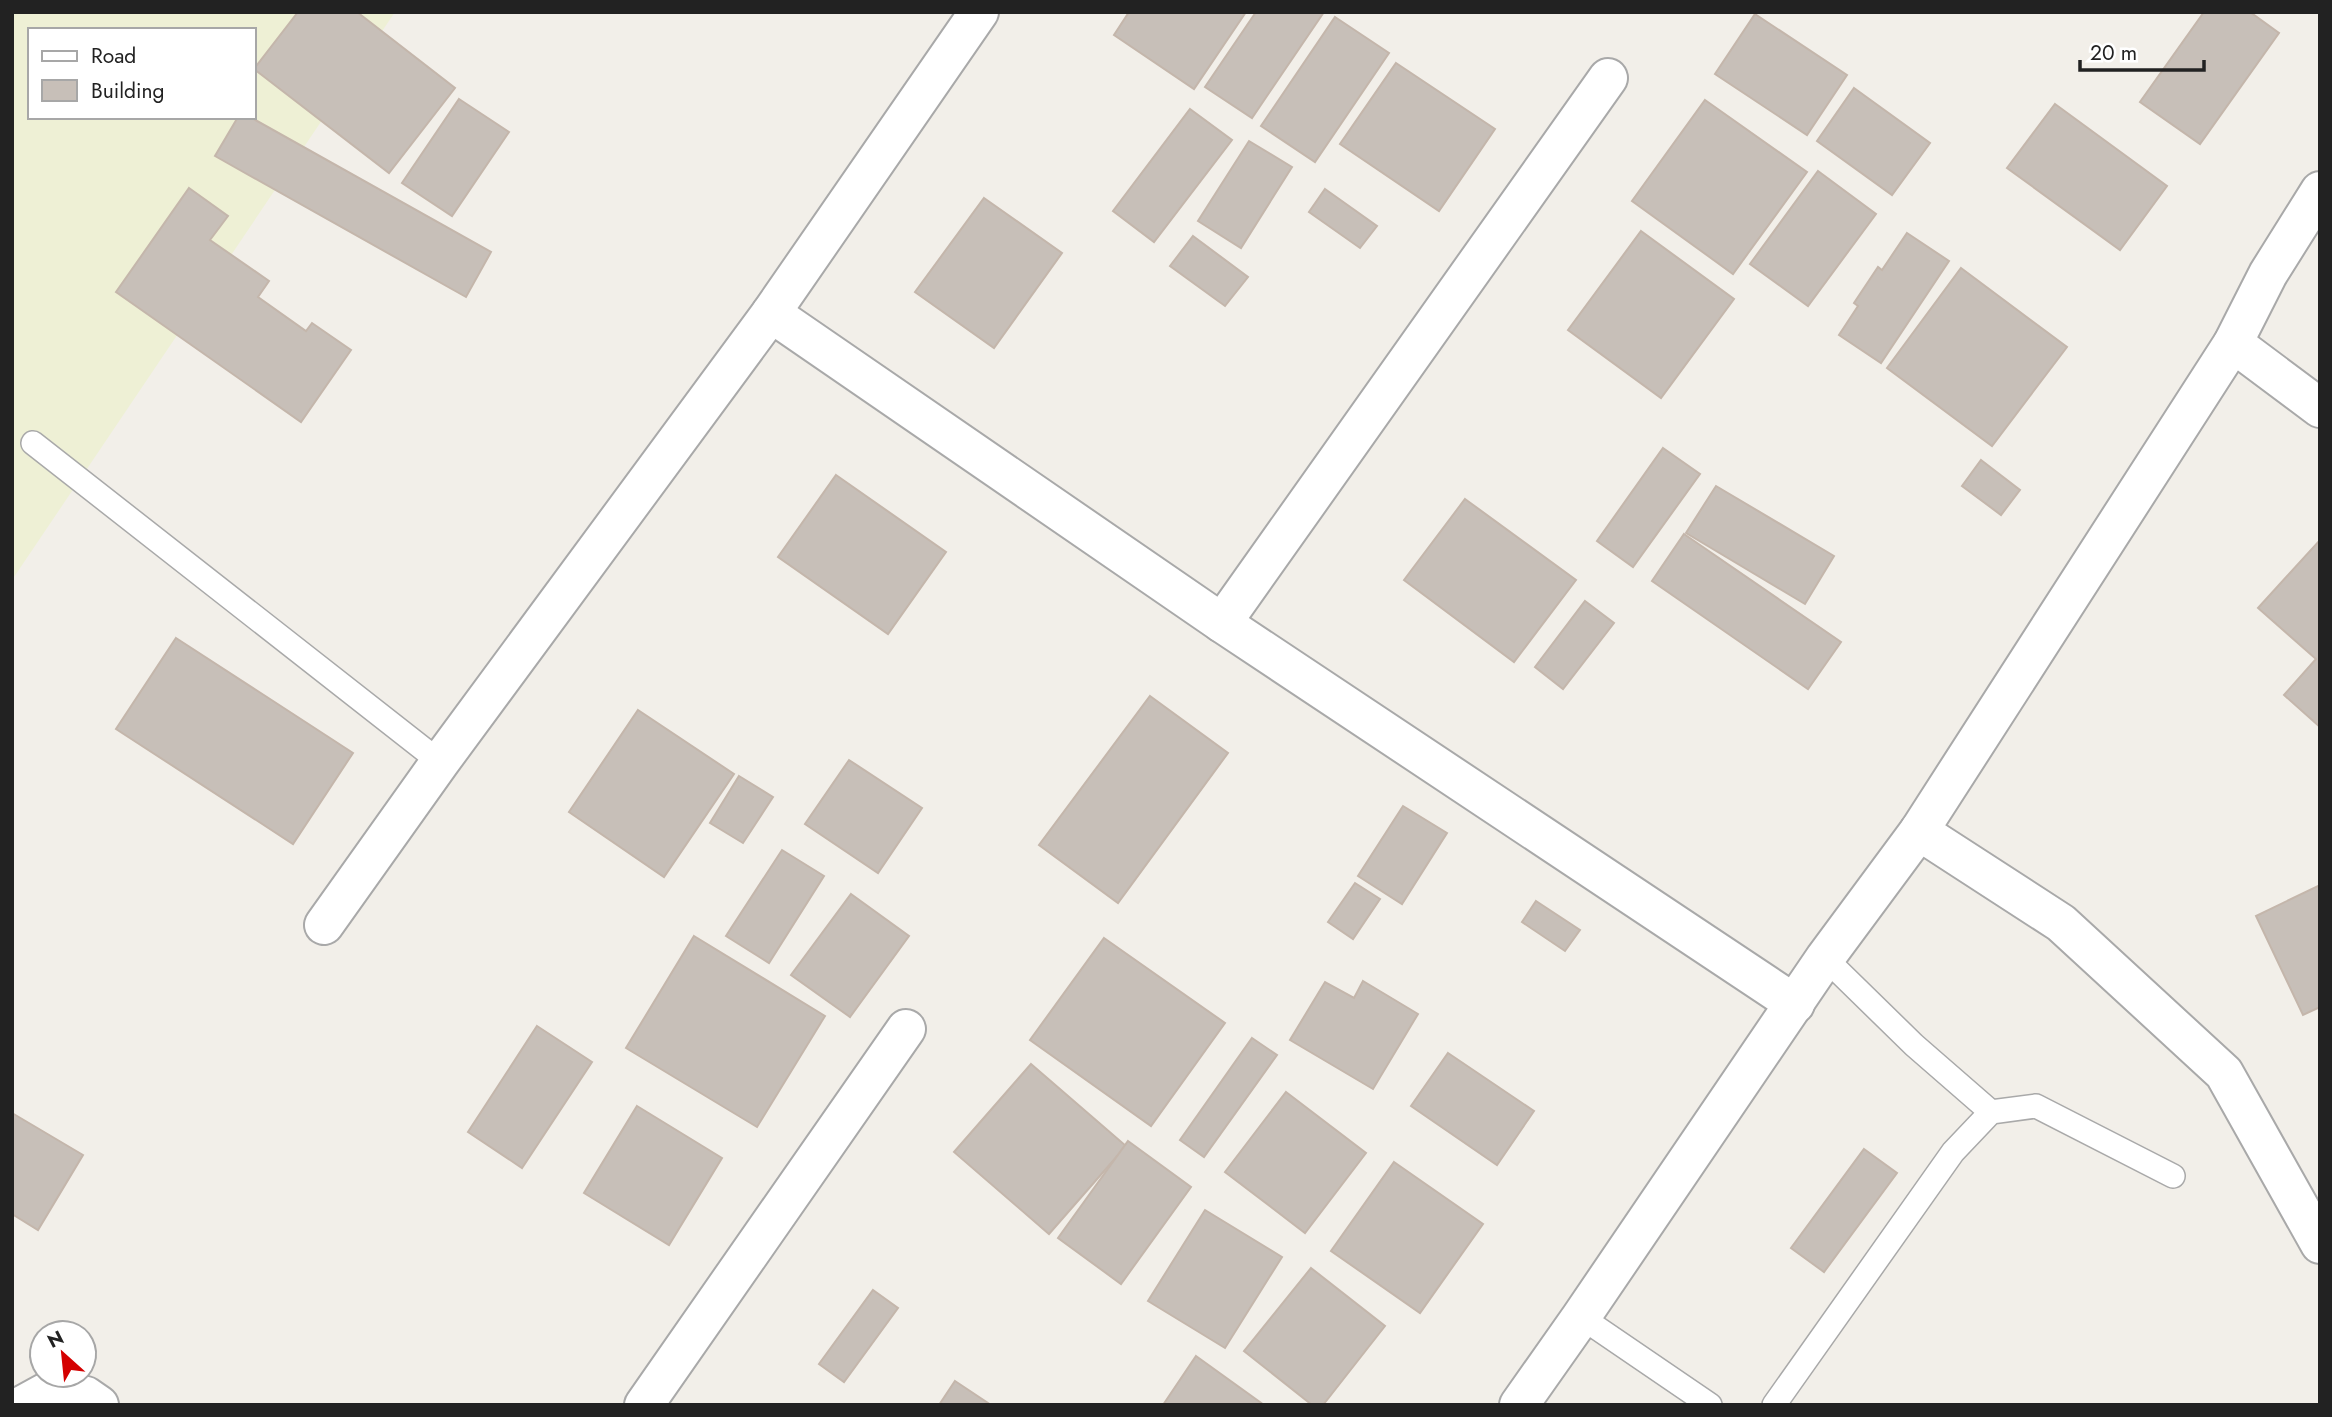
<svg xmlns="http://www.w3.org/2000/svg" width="2332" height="1417" viewBox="0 0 2332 1417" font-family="Jost,sans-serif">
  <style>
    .farmland { fill: #eef0d5; fill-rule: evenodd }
    .building { fill: #c7bfb8; stroke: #c4b6ab; stroke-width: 2 }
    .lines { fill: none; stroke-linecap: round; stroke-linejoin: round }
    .service-casing { stroke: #a9a9a9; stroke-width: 26 }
    .minor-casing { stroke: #a9a9a9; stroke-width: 42 }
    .service { stroke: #fff; stroke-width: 23 }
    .minor { stroke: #fff; stroke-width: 38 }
  </style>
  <rect width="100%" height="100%" fill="#f2efe9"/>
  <path class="farmland" d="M12,12H395L12,580ZM30,30H254V117H30Z"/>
  <g class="building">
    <path d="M298,12H357L455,88L389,173L254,69Z"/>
    <path d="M1129,12H1246L1194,89L1114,35Z"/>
    <path d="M1256,12H1324L1252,118L1205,87Z"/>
    <path d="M2204,12H2250L2279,33L2200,144L2140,102Z"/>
    <path d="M1755,14L1847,75L1807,135L1715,74Z"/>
    <path d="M1335,17L1389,53L1315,162L1261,126Z"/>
    <path d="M1396,63L1495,129L1439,211L1340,144Z"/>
    <path d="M1854,88L1930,143L1892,195L1817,141Z"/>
    <path d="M459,99L509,132L452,216L402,183Z"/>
    <path d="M1705,100L1807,172L1733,274L1632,201Z"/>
    <path d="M2055,104L2167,186L2120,250L2007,168Z"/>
    <path d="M1190,109L1232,140L1154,242L1113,211Z"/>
    <path d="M238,117H250L491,252L466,297L215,156Z"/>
    <path d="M1249,141L1292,167L1241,248L1198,221Z"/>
    <path d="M1818,171L1876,214L1808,306L1750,264Z"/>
    <path d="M189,188L228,216L210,240L269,281L258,297L306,331L312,323L351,350L301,422L116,292Z"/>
    <path d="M1325,189L1377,226L1360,248L1309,212Z"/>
    <path d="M984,198L1062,253L994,348L915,292Z"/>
    <path d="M1641,231L1734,299L1661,398L1568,330Z"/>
    <path d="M1907,233L1949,261L1881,363L1839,335L1858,306L1854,303L1878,267L1882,270Z"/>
    <path d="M1193,236L1248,277L1225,306L1170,266Z"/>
    <path d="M1961,268L2067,347L1992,446L1887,368Z"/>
    <path d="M1663,448L1700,474L1633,567L1597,541Z"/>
    <path d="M1981,460L2020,490L2001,515L1962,486Z"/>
    <path d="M836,475L946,552L888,634L778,557Z"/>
    <path d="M1716,486L1834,556L1805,604L1686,533Z"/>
    <path d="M1465,499L1576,580L1514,662L1404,580Z"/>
    <path d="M1684,534L1841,642L1808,689L1652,581Z"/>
    <path d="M2320,540V727L2284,695L2316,659L2258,608Z"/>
    <path d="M1585,601L1614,623L1563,689L1535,667Z"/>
    <path d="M176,638L353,753L293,844L116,729Z"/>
    <path d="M1150,696L1228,753L1118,903L1039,845Z"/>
    <path d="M638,710L734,774L664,877L569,812Z"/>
    <path d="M849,760L922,808L878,873L805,824Z"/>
    <path d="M739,776L773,797L743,843L710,823Z"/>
    <path d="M1403,806L1447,833L1402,904L1358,876Z"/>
    <path d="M782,850L824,876L769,963L726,936Z"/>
    <path d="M1355,883L1380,899L1353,939L1328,922Z"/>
    <path d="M2320,885V1007L2303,1015L2256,916Z"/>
    <path d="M851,894L909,936L850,1017L791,975Z"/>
    <path d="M1536,901L1580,930L1565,951L1522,922Z"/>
    <path d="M694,936L825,1016L757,1127L626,1048Z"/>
    <path d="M1104,938L1225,1023L1151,1126L1030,1040Z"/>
    <path d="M1363,981L1418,1014L1373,1089L1290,1040L1325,982L1354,998Z"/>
    <path d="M537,1026L592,1062L522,1168L468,1132Z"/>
    <path d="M1252,1038L1277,1055L1204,1157L1180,1140Z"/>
    <path d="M1448,1053L1534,1111L1497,1165L1411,1106Z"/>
    <path d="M1031,1064L1126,1146L1049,1234L954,1152Z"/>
    <path d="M1286,1092L1366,1153L1305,1233L1225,1172Z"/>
    <path d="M637,1106L722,1158L669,1245L584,1193Z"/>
    <path d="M12,1113L83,1155L38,1230L12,1214Z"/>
    <path d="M1128,1141L1191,1187L1121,1284L1058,1238Z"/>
    <path d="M1864,1149L1897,1173L1824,1272L1791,1248Z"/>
    <path d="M1394,1162L1483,1224L1420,1313L1331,1251Z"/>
    <path d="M1205,1210L1282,1257L1225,1348L1148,1301Z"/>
    <path d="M1311,1268L1385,1326L1323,1405H1312L1244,1351Z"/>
    <path d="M873,1290L898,1308L844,1382L819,1364Z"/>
    <path d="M1196,1356L1264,1405H1163Z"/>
    <path d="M955,1381L991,1405H939Z"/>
  </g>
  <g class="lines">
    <g class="service-casing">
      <g id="service">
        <path d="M33,443L440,762"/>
        <path d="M1825,958L1914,1045L1991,1112"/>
        <path d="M1581,1317L1710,1405"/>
        <path d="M1774,1405L1953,1152L1991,1112L2036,1106L2173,1176"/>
      </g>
    </g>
    <g class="minor-casing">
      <g id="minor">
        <path d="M771,313L1222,623L1795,1004"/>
        <path d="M2233,343L2320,408"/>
        <path d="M1222,623L1608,78"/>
        <path d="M1919,831L2061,923L2224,1073L2320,1244"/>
        <path d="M324,925L440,762L771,313L979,12"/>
        <path d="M23,1405L54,1388L86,1396L99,1405"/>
        <path d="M644,1405L906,1029"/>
        <path d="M1519,1405L1581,1317L1825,958L1919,831L2233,343L2268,274L2320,191"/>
      </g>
    </g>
    <use href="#service" class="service"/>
    <use href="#minor" class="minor"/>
  </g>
  <rect width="2332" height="1417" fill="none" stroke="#222222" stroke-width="28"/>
  <rect x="28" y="28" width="228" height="91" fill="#ffffff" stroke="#a7a7a7" stroke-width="2"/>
  <rect x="42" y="51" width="35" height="10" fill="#ffffff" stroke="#a7a7a7" stroke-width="2"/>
  <text x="91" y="63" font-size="21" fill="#222222">Road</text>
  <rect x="42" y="80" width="35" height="21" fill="#c7bfb8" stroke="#a7a7a7" stroke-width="2"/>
  <text x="91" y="98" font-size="21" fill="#222222">Building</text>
  <g transform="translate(63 1354) rotate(333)"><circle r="33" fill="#ffffff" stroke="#a7a7a7" stroke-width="2"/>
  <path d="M0-5L12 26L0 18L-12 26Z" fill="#d40000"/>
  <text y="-10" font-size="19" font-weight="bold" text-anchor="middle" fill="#222222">N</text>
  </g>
  <path d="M2080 60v10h124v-10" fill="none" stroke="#222222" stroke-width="3.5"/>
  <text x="2090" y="60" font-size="21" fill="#222222" stroke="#ffffff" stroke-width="5" paint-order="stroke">20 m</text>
</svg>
